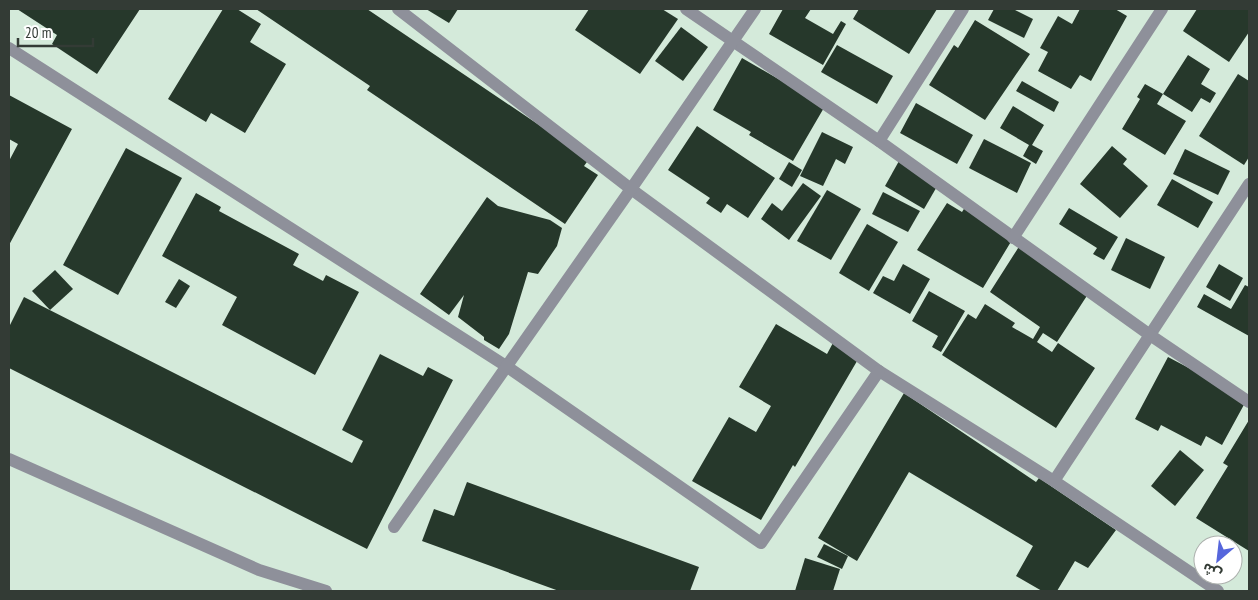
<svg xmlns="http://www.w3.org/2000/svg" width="1258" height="600" viewBox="0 0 1258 600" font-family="'PT Sans Narrow','Noto Sans Arabic',sans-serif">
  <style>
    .building { fill: #26382b }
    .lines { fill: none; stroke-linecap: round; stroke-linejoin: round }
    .minor { stroke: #8e909a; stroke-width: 12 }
  </style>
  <rect width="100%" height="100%" fill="#d4eada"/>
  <g class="building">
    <path d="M17,9L94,10L140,9L97,74L52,44L57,35Z"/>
    <path d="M223,9H237L261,24L250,42L286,64L245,133L211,113L206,122L168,99Z"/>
    <path d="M256,9H367L542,127L592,155L584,166L598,175L565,224L367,90L370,86Z"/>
    <path d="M426,9H458L449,23Z"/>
    <path d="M589,9H662L678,19L640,74L575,30Z"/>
    <path d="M783,9H811L805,18L833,34L841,21L846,24L823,65L769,34Z"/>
    <path d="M859,9L880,10L937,9L909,54L853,19Z"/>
    <path d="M994,9H1013L1033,19L1024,38L988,20Z"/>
    <path d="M1080,9H1115L1127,16L1091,81L1080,75L1071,89L1038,71L1048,52L1040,48L1058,16L1072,24Z"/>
    <path d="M1197,9H1249V32L1229,62L1183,31Z"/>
    <path d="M975,20L1030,54L985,120L929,85L954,45L958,48Z"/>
    <path d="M681,27L708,47L683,81L655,61Z"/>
    <path d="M837,45L893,76L877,104L821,72Z"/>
    <path d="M1188,55L1210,69L1201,84L1216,93L1210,103L1201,98L1192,112L1163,94Z"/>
    <path d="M742,58L825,106L793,161L749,135L751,132L713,110Z"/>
    <path d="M1238,74L1249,81V157L1244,165L1199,136Z"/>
    <path d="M1022,81L1059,102L1054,112L1016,91Z"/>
    <path d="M1145,84L1163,94L1157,104L1186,121L1165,155L1122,129L1140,99L1137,97Z"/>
    <path d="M9,95L72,129L9,245V161L18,144L9,139Z"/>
    <path d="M916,103L973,135L957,164L900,133Z"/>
    <path d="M1013,106L1044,125L1032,145L1043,151L1036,164L1023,156L1029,145L1000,128Z"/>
    <path d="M697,126L775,178L748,218L727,204L721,213L706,203L710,198L668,170Z"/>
    <path d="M822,132L853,147L845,164L836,159L823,186L800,176Z"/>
    <path d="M984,139L1031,163L1017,193L969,168Z"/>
    <path d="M1112,146L1127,159L1123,164L1148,186L1120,218L1080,184Z"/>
    <path d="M126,148L182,178L118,295L63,265Z"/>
    <path d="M1185,149L1230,171L1218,195L1173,174Z"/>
    <path d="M899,161L939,183L924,209L885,186Z"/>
    <path d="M789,162L802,170L792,187L779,179Z"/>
    <path d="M1172,179L1213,202L1198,228L1157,205Z"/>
    <path d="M803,183L821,196L789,240L761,219L772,203L782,211Z"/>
    <path d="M827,190L861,209L831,260L797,241Z"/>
    <path d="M883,192L920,211L908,232L872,214Z"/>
    <path d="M196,193L221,207L219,211L299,254L293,265L323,281L326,275L359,292L315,375L222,325L237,297L162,256Z"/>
    <path d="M487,197L498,206L550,220L562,228L557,246L538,274L528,272L509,334L499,349L484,340V337L458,317L464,295L449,315L420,294Z"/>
    <path d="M947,203L962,212L967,204L1015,235L983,288L917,250Z"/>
    <path d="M1069,208L1118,237L1104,260L1093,254L1097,248L1059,224Z"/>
    <path d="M867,224L898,242L869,291L839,273Z"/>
    <path d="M1126,238L1165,257L1150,289L1111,270Z"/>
    <path d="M1020,245L1090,291L1057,342L1043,333L1037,342L1052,352L1058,343L1095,368L1056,428L942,355L968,314L976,319L985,304L1015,323L1012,327L1033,339L1040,327L990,292Z"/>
    <path d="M903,264L930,279L910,314L873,293L883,276L894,281Z"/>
    <path d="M1219,264L1243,278L1230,301L1206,287Z"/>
    <path d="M55,270L73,289L50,310L32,291Z"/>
    <path d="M179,279L190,286L176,308L165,302Z"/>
    <path d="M1245,285L1249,287V336L1197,307L1204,294L1231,309Z"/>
    <path d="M929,291L965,311L941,352L932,347L938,336L912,321Z"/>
    <path d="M24,297L352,463L363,441L342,430L380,354L423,376L428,367L453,380L367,549L9,368V327Z"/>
    <path d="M776,324L827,354L834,341L860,356L795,467L793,465L761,520L692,481L729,417L756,432L771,406L739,387Z"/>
    <path d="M1168,357L1223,386L1246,401L1222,445L1206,436L1201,446L1161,425L1158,431L1135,419Z"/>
    <path d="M904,393L1036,482L1039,478L1116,530L1088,568L1075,561L1057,591H1042L1016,576L1033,546L909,472L857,561L818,538Z"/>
    <path d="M1249,420V551L1196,518L1228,466L1223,463Z"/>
    <path d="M1180,450L1204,470L1175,506L1151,486Z"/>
    <path d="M467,482L699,567L690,591H559L422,541L434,509L454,516Z"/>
    <path d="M824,544L848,556L842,569L817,557Z"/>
    <path d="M805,558L840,569L833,591H795Z"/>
  </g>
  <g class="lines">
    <g class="minor">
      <path d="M398,9L631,189L879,371L1054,481L1249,184"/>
      <path d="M686,9L879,141L1150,335L1249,402"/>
      <path d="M9,48L506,366L761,543L879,371"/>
      <path d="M879,141L963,9"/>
      <path d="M1013,238L1162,9"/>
      <path d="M9,459L259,570L326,591"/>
      <path d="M1054,481L1218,591"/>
      <path d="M394,527L631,189L755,9"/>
    </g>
  </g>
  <rect width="1258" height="600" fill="none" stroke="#333b35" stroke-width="20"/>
  <g transform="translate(1218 560) rotate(208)"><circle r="24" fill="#ffffff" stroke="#adb1ae"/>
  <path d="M0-4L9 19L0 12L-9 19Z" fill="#5666dc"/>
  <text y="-8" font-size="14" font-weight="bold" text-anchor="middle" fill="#333b35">ش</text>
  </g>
  <path d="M18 38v8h75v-8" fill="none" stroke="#333b35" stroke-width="2.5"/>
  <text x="25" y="38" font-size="15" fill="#333b35" stroke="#ffffff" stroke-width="4" paint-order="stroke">20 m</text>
</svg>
